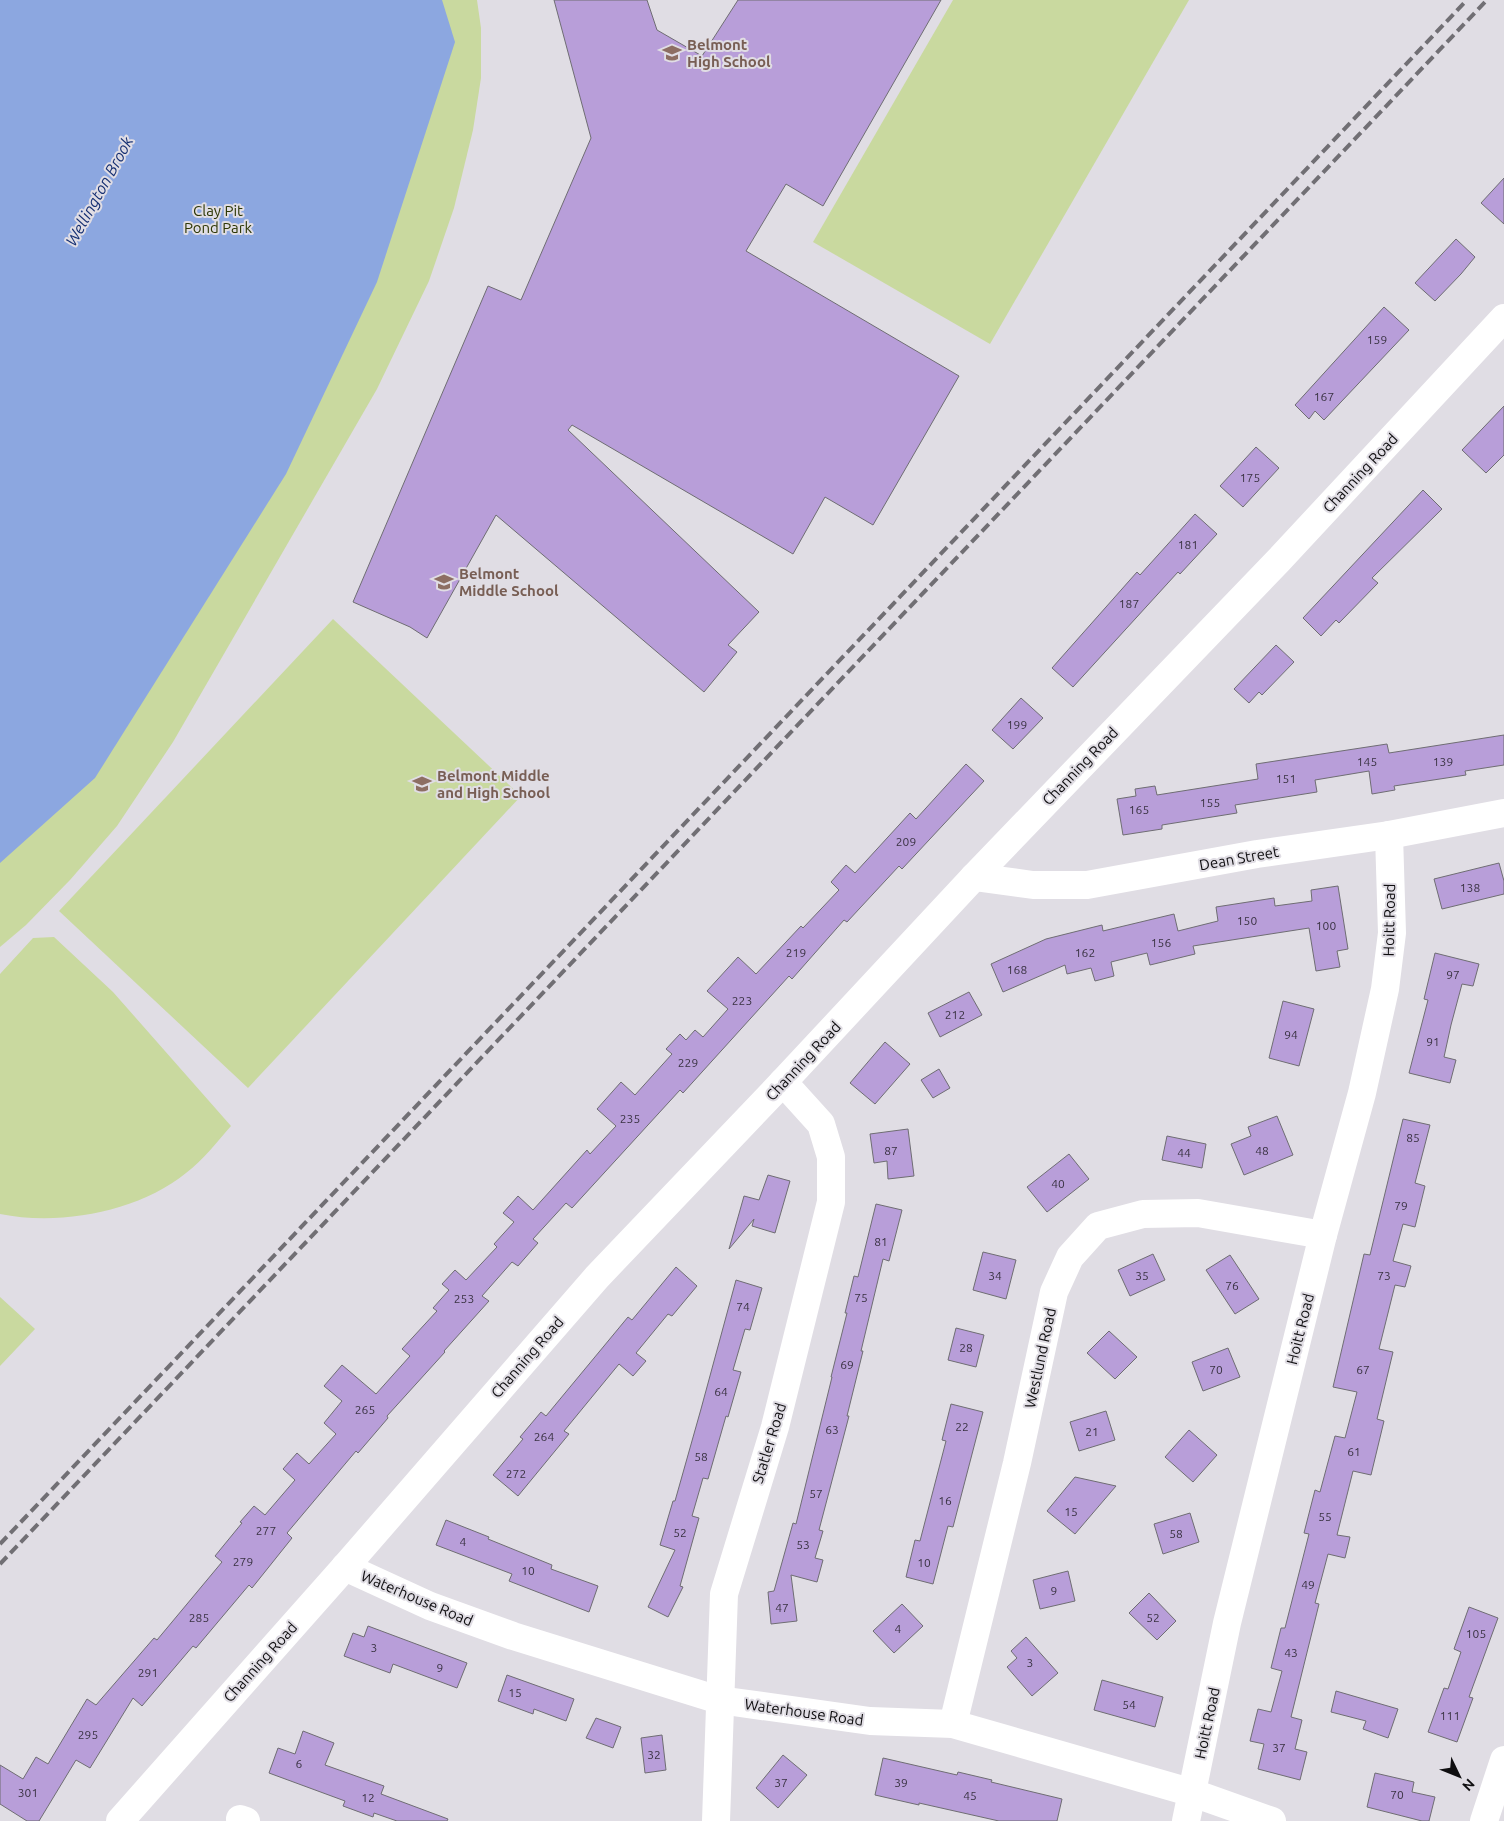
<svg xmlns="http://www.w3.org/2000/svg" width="1504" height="1821" viewBox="0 0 1504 1821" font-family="Ubuntu,sans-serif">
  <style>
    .green { fill: #c9d99f }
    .water { fill: #8ca7e0 }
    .building { fill: #b89ed9; stroke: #6f6d73 }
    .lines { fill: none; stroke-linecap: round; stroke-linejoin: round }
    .street { stroke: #fff; stroke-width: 28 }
    .rail { stroke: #716f74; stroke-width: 4; stroke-dasharray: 10 5; stroke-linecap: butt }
    .labels { text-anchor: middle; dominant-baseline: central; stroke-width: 4; stroke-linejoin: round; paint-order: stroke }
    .number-label { font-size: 12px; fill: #393242 }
    .education-label { font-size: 15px; font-weight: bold; fill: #785e54; stroke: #e0dde4; text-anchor: start }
    .park-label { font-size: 15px; fill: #2d3705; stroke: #e0dde4 }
    .street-label { font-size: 15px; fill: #0f0e10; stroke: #e0dde4 }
    .water-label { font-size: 16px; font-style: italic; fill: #163073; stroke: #e0dde4 }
  </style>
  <rect width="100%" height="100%" fill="#e0dde4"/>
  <g class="green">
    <path d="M0,0H477L481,28V78L473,130L454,208L429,281L377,389L173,742L117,826L70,880L26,925L0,947Z"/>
    <path d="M953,0H1189L990,344L813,242Z"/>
    <path d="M333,619L521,796L248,1088L59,911Z"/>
    <path d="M54,937L113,992L231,1126C217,1142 203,1160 186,1173C138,1212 60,1226 0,1214V974L33,938Z"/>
    <path d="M0,1297L35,1329L0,1366Z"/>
  </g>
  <path class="water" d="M0,0H442L455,42L377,282L286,474L95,778L0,863Z"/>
  <g class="building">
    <path d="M554,0H647L657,30L702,56L738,0H941L823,206L786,184L746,251L959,376L873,525L825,497L793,554L572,425L568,430L759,612L728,645L737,652L704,692L496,515L427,638L410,627L353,602L488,286L521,300L591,138Z"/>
    <path d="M1504,178V224L1481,203Z"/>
    <path d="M1456,239L1475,257L1461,274L1435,301L1415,283Z"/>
    <path d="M1384,307L1409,330L1324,420L1315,411L1309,419L1295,405Z"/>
    <path d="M1504,406V455L1486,473L1462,450Z"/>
    <path d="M1256,447L1279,468L1243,507L1220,486Z"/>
    <path d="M1423,490L1442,509L1372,578L1378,583L1339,623L1336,620L1321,636L1303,618Z"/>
    <path d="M1195,514L1217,534L1180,574L1178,572L1073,687L1052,668L1137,572L1140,575Z"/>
    <path d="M1276,645L1294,662L1262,695L1259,692L1249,703L1234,689Z"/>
    <path d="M1021,698L1043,718L1013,749L992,730Z"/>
    <path d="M1504,735V765L1465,771L1466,775L1394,786L1395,790L1372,794L1369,771L1315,780L1317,792L1235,805L1237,813L1162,825V829L1123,835L1117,799L1136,796L1135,789L1155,786L1157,795L1258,779L1256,764L1387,744L1389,753Z"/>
    <path d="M966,764L984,781L902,869L899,866L847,922L844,920L792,979L789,976L683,1093L680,1090L572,1208L566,1203L533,1239L538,1243L518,1266L512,1262L482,1296L489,1301L444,1351L445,1352L387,1416L388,1418L358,1453L356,1451L287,1533L292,1538L252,1588L249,1585L196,1648L193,1646L142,1706L133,1698L90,1768L76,1760L39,1821H27L0,1804V1765L23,1779L36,1757L48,1764L87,1699L96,1705L154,1638L157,1640L222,1562L215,1556L242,1523L240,1522L254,1506L265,1515L295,1480L283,1469L297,1453L309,1464L336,1434L324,1423L342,1401L324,1386L342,1365L376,1394L410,1356L402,1349L437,1311L433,1308L449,1290L442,1284L455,1270L466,1280L497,1247L494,1244L514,1222L503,1213L518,1196L533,1210L587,1150L590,1154L616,1126L597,1109L621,1082L635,1095L672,1054L666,1049L680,1034L686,1040L695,1030L703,1037L728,1009L707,991L738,957L756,974L801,926L803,928L839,890L831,882L846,865L855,873L910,813L916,819Z"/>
    <path d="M1499,863L1504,881V894L1442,909L1434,879Z"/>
    <path d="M1338,886L1348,949L1337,951L1340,967L1316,971L1309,928L1193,946L1195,954L1150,965L1147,953L1111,962L1114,976L1095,981L1091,968L1067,974L1065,965L1003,992L991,964L1046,939L1102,925L1103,931L1174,914L1178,931L1218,921L1216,907L1274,898L1275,906L1312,901L1311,890Z"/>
    <path d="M1435,953L1479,964L1473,986L1462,984L1451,1025L1444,1057L1456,1060L1450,1083L1409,1073L1428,1000L1424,999Z"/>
    <path d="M969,992L982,1015L940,1037L928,1013Z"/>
    <path d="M1283,1001L1314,1009L1299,1066L1269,1058Z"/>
    <path d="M885,1042L910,1064L875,1104L850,1083Z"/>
    <path d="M939,1069L950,1088L933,1098L921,1080Z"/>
    <path d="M1277,1116L1293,1155L1244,1175L1231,1144L1251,1136L1248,1127Z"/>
    <path d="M1403,1119L1430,1125L1415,1183L1425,1186L1415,1227L1403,1224L1393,1261L1411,1266L1405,1287L1395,1285L1379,1349L1393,1352L1377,1419L1384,1421L1371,1475L1353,1471L1337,1535L1350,1537L1345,1558L1328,1554L1315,1603L1319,1604L1291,1717L1302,1720L1295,1749L1307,1752L1300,1780L1258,1769L1264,1744L1250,1741L1258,1709L1271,1712L1282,1671L1271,1668L1281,1628H1285L1309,1534L1304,1533L1315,1490L1320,1492L1335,1436L1345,1438L1357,1392L1333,1387L1364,1254L1370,1255Z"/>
    <path d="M908,1129L914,1176L888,1179L887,1161L874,1163L870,1134Z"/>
    <path d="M1167,1136L1206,1144L1202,1168L1162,1160Z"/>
    <path d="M1069,1154L1089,1179L1047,1212L1027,1187Z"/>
    <path d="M768,1175L790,1181L775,1233L752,1226L754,1219L729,1249L744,1196L759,1200Z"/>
    <path d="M876,1204L902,1210L889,1261L883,1259L861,1351H863L847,1416H849L819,1530L823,1531L815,1558L823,1560L817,1582L791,1575L797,1621L771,1624L768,1592L774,1591L793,1523L796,1524L832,1377H831L847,1313H845L854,1276L858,1277Z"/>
    <path d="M983,1252L1016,1260L1006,1299L973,1290Z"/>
    <path d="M1153,1254L1165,1280L1130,1296L1118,1270Z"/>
    <path d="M1230,1255L1259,1299L1235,1314L1206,1270Z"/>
    <path d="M676,1267L697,1286L672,1316L668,1314L636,1353L646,1361L633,1376L619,1364L564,1431L569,1434L518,1496L493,1475L523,1439L520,1437L541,1412L546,1416L628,1317L632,1320Z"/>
    <path d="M736,1280L762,1288L750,1330L745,1329L733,1370L741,1372L728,1417L726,1416L708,1479L703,1478L692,1516L699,1518L680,1586L683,1587L668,1617L648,1607L675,1550L660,1545L673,1501H675L701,1409Z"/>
    <path d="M956,1328L984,1335L976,1367L948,1360Z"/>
    <path d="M1109,1331L1137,1357L1115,1379L1087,1353Z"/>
    <path d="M1228,1348L1240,1377L1203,1391L1192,1362Z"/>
    <path d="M951,1404L983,1412L953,1527L948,1526L933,1584L906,1577L915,1540L920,1541L946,1441L942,1440Z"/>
    <path d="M1106,1411L1115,1440L1079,1451L1070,1422Z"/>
    <path d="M1189,1430L1217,1455L1193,1482L1165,1457Z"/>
    <path d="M1075,1477L1116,1486L1075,1534L1047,1511Z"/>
    <path d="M1190,1513L1199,1542L1163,1554L1154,1524Z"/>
    <path d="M446,1520L489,1537L488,1539L552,1565L551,1569L598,1586L589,1612L509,1581L512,1574L436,1545Z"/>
    <path d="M1068,1571L1075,1601L1040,1609L1033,1580Z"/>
    <path d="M1149,1593L1176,1621L1157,1640L1129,1613Z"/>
    <path d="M902,1604L923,1626L894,1653L873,1631Z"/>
    <path d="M1469,1607L1498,1618L1469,1697L1473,1698L1457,1742L1428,1732L1444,1688L1448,1689L1461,1652L1454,1649Z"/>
    <path d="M368,1626L467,1663L457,1688L393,1664L390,1673L344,1656L353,1633L364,1637Z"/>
    <path d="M1026,1637L1058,1673L1032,1696L1007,1667L1017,1658L1011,1651Z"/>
    <path d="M507,1675L574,1699L566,1721L534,1709L533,1714L498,1701Z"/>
    <path d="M1102,1680L1163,1697L1155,1727L1094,1710Z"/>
    <path d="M1336,1691L1398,1709L1388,1738L1363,1729L1366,1721L1331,1712Z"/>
    <path d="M596,1718L621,1727L613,1748L586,1738Z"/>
    <path d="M303,1731L334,1743L325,1765L384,1786L381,1794L448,1819L447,1821H397L374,1813L373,1817L343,1806L345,1801L269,1773L278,1748L295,1754Z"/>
    <path d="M662,1735L666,1770L645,1773L641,1738Z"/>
    <path d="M783,1755L807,1775L778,1808L756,1788Z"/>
    <path d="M883,1758L957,1775L958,1772L992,1780L991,1782L1062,1799L1057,1821H999L919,1803V1805L875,1795Z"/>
    <path d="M1375,1773L1414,1782L1412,1792L1435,1797L1429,1821H1422L1367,1807Z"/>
  </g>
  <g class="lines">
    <g class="street">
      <path d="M974,877L1033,885H1087L1257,854L1389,835L1504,813"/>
      <path d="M345,1567L430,1606L513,1636L719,1700L870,1721L953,1724L1193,1793L1272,1821"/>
      <path d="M953,1724L1017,1463L1054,1292L1070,1257L1098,1226L1143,1214L1198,1213L1323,1235"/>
      <path d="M240,1819L246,1821"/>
      <path d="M120,1821L345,1567L597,1277L783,1082L974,877L1278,561L1504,318"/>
      <path d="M716,1821L724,1594L775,1427L831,1202V1157L821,1124L783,1082"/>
      <path d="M1186,1821L1227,1623L1323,1235L1362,1093L1385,989L1392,933L1389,835"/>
      <path d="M1484,1821L1504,1760"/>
    </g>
    <g class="rail">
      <path d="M0,1544L1467,0"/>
      <path d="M0,1564L1487,0"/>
    </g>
  </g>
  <defs>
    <g id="school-bare" transform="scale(1.5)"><path d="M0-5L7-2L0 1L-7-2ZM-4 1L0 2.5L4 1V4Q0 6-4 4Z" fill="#8d6e63" stroke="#e0dde4" stroke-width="2.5" paint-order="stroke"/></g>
  </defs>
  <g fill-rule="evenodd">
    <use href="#school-bare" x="672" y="53"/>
    <use href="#school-bare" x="444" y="582"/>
    <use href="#school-bare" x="422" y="784"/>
  </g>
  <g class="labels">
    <g class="number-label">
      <text x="1377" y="339">159</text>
      <text x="1324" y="396">167</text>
      <text x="1250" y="477">175</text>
      <text x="1188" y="544">181</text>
      <text x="1129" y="603">187</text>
      <text x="1017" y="724">199</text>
      <text x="1367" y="761">145</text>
      <text x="1443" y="761">139</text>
      <text x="1286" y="778">151</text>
      <text x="1210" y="802">155</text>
      <text x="1139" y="809">165</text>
      <text x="906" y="841">209</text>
      <text x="1470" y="887">138</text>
      <text x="1247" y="920">150</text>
      <text x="1326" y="925">100</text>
      <text x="1161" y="942">156</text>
      <text x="796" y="952">219</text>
      <text x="1085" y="952">162</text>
      <text x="1017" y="969">168</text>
      <text x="1453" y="974">97</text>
      <text x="742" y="1000">223</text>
      <text x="955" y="1014">212</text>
      <text x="1291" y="1034">94</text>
      <text x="1433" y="1041">91</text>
      <text x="688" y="1062">229</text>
      <text x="630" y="1118">235</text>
      <text x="1413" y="1137">85</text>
      <text x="891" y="1150">87</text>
      <text x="1262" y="1150">48</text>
      <text x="1184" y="1152">44</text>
      <text x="1058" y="1183">40</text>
      <text x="1401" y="1205">79</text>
      <text x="881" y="1241">81</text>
      <text x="995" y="1275">34</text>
      <text x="1142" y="1275">35</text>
      <text x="1384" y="1275">73</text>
      <text x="1232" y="1285">76</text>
      <text x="861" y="1297">75</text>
      <text x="464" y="1298">253</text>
      <text x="743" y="1306">74</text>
      <text x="966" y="1347">28</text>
      <text x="847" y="1364">69</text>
      <text x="1216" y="1369">70</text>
      <text x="1363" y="1369">67</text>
      <text x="721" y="1391">64</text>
      <text x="365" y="1409">265</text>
      <text x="962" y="1426">22</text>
      <text x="832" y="1429">63</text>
      <text x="1092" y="1431">21</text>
      <text x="544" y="1436">264</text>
      <text x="1354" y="1451">61</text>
      <text x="701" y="1456">58</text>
      <text x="516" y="1473">272</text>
      <text x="816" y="1493">57</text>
      <text x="945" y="1500">16</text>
      <text x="1071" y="1511">15</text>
      <text x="1325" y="1516">55</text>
      <text x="266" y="1530">277</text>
      <text x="680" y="1532">52</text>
      <text x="1176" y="1533">58</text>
      <text x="463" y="1541">4</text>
      <text x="803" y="1544">53</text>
      <text x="243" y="1561">279</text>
      <text x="924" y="1562">10</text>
      <text x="528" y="1570">10</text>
      <text x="1308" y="1584">49</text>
      <text x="1054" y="1590">9</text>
      <text x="782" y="1607">47</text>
      <text x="199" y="1617">285</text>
      <text x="1153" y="1617">52</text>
      <text x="898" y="1628">4</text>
      <text x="1476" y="1633">105</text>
      <text x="374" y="1647">3</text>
      <text x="1291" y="1652">43</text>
      <text x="1030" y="1662">3</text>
      <text x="440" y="1667">9</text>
      <text x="148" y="1672">291</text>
      <text x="515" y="1692">15</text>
      <text x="1129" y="1704">54</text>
      <text x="1450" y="1715">111</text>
      <text x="88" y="1734">295</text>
      <text x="1279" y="1747">37</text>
      <text x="654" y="1754">32</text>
      <text x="299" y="1763">6</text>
      <text x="781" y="1782">37</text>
      <text x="901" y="1782">39</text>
      <text x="28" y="1792">301</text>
      <text x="1397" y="1794">70</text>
      <text x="970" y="1795">45</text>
      <text x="368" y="1797">12</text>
    </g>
    <g class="education-label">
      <text x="687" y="44">Belmont<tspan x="687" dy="17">High School</tspan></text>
      <text x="459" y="573">Belmont<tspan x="459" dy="17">Middle School</tspan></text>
      <text x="437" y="775">Belmont Middle<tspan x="437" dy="17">and High School</tspan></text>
    </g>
    <g class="park-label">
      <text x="218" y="210">Clay Pit<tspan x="218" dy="17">Pond Park</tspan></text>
    </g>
    <g class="street-label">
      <text transform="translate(1360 473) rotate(-47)">Channing Road</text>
      <text transform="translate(1080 766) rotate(-46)">Channing Road</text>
      <text transform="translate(1239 858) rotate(-10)">Dean Street</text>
      <text transform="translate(1389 920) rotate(-89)">Hoitt Road</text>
      <text transform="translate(803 1061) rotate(-47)">Channing Road</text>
      <text transform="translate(1300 1329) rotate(-76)">Hoitt Road</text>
      <text transform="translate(527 1357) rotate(-49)">Channing Road</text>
      <text transform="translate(1040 1358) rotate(-78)">Westlund Road</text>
      <text transform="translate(769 1443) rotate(-73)">Statler Road</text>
      <text transform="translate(417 1598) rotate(23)">Waterhouse Road</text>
      <text transform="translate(260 1662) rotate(-48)">Channing Road</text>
      <text transform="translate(804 1712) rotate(8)">Waterhouse Road</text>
      <text transform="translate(1207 1723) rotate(-78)">Hoitt Road</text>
    </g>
    <g class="water-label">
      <text transform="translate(99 191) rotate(-61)">Wellington Brook</text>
    </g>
  </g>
  <g transform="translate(1459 1776) rotate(133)" stroke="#e0dde4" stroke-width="4" paint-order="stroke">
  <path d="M0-4L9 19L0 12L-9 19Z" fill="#0f0e10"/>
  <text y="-8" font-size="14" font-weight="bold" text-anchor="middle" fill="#0f0e10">N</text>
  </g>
</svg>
